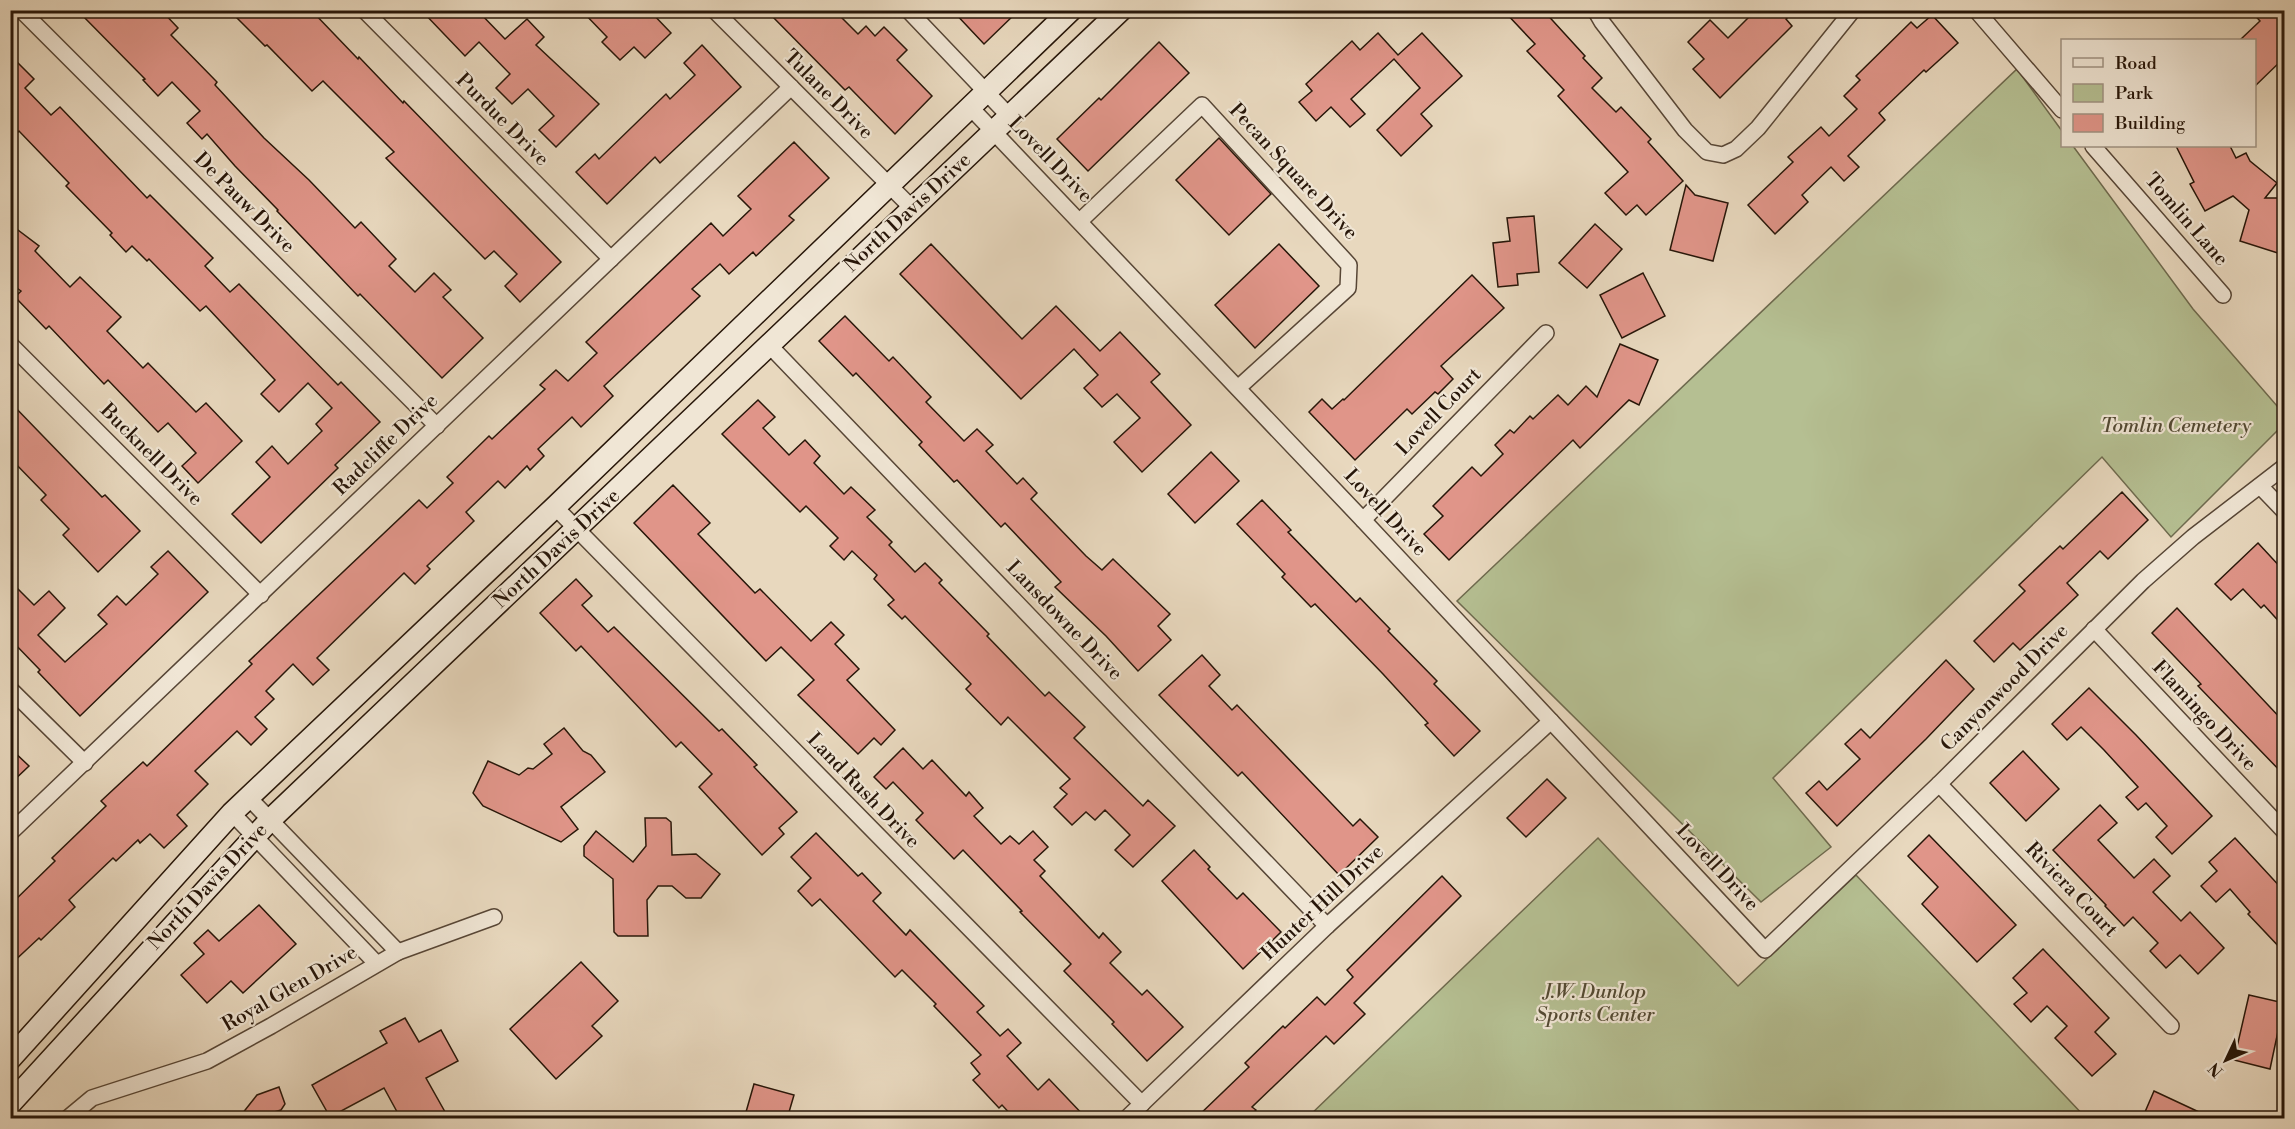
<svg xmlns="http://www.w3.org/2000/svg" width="2295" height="1129" viewBox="0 0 2295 1129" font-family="'Libre Bodoni',serif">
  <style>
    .green { fill: #b5bf92; stroke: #6e6a4e; stroke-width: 1.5 }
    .building { fill: #e09589; stroke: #271609; stroke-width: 1.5 }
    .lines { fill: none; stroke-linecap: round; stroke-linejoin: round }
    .street-casing { stroke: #574636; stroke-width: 18 }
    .secondary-casing { stroke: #271609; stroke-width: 24 }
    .street { stroke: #f0e6d5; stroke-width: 15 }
    .secondary { stroke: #f0e6d5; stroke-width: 21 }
    .labels { text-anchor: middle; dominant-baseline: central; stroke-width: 4.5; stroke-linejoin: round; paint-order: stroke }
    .street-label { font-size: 20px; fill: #271609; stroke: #f0e6d5 }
    .park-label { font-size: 20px; font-style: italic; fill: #524932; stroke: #f0e6d5 }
  </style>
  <rect width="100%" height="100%" fill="#e8d8be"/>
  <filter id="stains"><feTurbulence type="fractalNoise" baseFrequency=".00333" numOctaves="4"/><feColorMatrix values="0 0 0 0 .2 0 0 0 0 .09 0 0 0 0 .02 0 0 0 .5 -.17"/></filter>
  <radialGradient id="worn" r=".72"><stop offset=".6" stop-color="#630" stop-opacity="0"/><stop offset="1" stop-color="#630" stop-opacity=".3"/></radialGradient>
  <g class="green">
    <path d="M2017,69L2062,131V146H2073L2193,309L2284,414V424L2171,537L2102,457L1773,778L1831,847L1761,902L1457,601Z"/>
    <path d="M1598,838L1738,986L1856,875L2086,1118H1307Z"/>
  </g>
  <g class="building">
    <path d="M77,10H161L178,28L171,35L217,82L215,85L264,138L309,180L355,228L361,222L396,259L389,266L415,292L434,273L451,290L443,297L483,338L442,378L360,294L358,296L277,211L278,210L235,166L207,134L202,139L187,123L200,111L172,82L158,96L143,80L145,79Z"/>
    <path d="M229,10H311L358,59L359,57L403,103L404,101L561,262L520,302L505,286L517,274L494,251L485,259L386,158L394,152L323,81L312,91L267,45L265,46Z"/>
    <path d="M421,10H477L505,39L527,19L544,37L536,45L599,104L556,147L539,130L554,116L528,89L512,104L496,88L510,74L479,42L465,56Z"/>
    <path d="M581,10H649L671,33L645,58L634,47L620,60L602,42L607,37Z"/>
    <path d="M766,10H834L858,34L866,26L875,36L884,27L907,50L897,60L932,96L895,134L849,87L845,90Z"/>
    <path d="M952,10H1019L984,44Z"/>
    <path d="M1503,10H1543L1585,56L1583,58L1602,78L1592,88L1616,112L1621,107L1651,139L1648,142L1683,181L1646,215L1637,205L1626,215L1605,193L1628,172L1558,96L1564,90L1527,51L1535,44Z"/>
    <path d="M1756,10H1796L1786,19L1792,26L1720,98L1693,69L1704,59L1688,42L1710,20L1728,38Z"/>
    <path d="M2250,10H2284V58L2254,87V40H2240L2260,21Z"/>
    <path d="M1932,15L1958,43L1926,72L1924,70L1879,113L1885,120L1848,156L1859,167L1844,181L1831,167L1802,195L1808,202L1775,234L1748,205L1793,162L1788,157L1821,127L1829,136L1857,109L1844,96L1860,80L1856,76L1911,22L1917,28Z"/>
    <path d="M1378,33L1398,55L1422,33L1462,76L1421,114L1432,126L1401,156L1377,130L1420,88L1394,59L1351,99L1365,114L1350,127L1331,107L1316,121L1299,102L1312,91L1306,84L1352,41L1360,50Z"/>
    <path d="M1159,42L1189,73L1088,171L1057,139L1099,98L1101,100Z"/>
    <path d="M702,45L741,87L660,163L655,157L607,204L576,172L595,154L599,159L666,94L670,99L695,75L684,63Z"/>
    <path d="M10,55L34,79L25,88L51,115L60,107L147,198L150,195L213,258L205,266L230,292L239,284L338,385L341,382L380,422L335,465L338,468L261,543L232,514L270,477L256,462L272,446L288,464L322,431L316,424L332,408L308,383L279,412L261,394L275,380L206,306L200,311L149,259L147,261L132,246L126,252L110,235L112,233L66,186L69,183L19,131L10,140Z"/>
    <path d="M1219,138L1271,194L1229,235L1176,180Z"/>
    <path d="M794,142L829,178L789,216L794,220L756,256L753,252L729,274L720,264L692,289L700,296L604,386L613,396L581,427L572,417L538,449L544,456L530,470L527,466L505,488L498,481L466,512L474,521L427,566L430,569L415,584L404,573L317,658L329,670L313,685L293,664L266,691L274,699L255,717L267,729L251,745L237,731L195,771L208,784L177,815L187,826L164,848L150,834L140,843L138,840L116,861L113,858L69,900L75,907L41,940L39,938L10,965V905L55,861L52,858L106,806L101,801L143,762L147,766L252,664L249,661L419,500L427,508L453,483L447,477L489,436L492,439L545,389L540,385L556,370L568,381L597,353L586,342L711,223L723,236L751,209L738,196Z"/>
    <path d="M2176,146H2230L2236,158L2246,153L2250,161L2277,183L2265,198H2284V255L2240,241L2249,210L2233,196L2205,211L2190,184L2194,182Z"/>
    <path d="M1686,185L1695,195L1728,203L1713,261L1670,250Z"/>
    <path d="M1534,216L1539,272L1517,274L1518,285L1498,287L1493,243L1510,241L1507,218Z"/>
    <path d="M10,224L39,246L35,251L70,287L80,277L121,317L107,331L143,368L148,363L196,412L206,403L242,441L198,483L182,466L196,453L168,423L158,432L108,380L104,384L49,326L46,329L15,297L21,291L10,283Z"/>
    <path d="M1595,224L1622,249L1587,288L1559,263Z"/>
    <path d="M931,244L1022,339L1056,306L1100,351L1120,332L1160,374L1151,382L1191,425L1142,472L1114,442L1140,418L1117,394L1102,407L1084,388L1098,375L1074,349L1021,399L900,274Z"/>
    <path d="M1279,244L1319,286L1255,348L1215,305Z"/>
    <path d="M1643,273L1665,316L1622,338L1600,295Z"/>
    <path d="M1472,275L1504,308L1441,366L1453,379L1438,394L1435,392L1412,414L1407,409L1355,460L1309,412L1322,399L1332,409L1343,399L1344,400Z"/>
    <path d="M845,316L889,361L893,357L931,397L926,402L964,441L977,429L993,445L986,451L1017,484L1023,478L1037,493L1031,499L1086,556L1102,570L1113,559L1170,614L1158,626L1171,640L1138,671L1106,636L1055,587L1061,582L1005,523L1001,527L957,480L954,482L919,445L922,442L856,373L853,376L819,341Z"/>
    <path d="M1620,344L1658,360L1639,405L1629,400L1580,448L1573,440L1449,560L1424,534L1443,516L1433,506L1472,467L1481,476L1503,454L1495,445L1510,430L1514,433L1530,416L1533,419L1558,395L1568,405L1586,386L1597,397Z"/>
    <path d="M758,400L775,417L763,428L789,455L805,440L820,456L814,463L844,494L851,487L875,510L867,517L892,542L889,545L915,572L925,563L942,580L939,583L989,634L987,636L1045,696L1049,692L1085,727L1074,738L1143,806L1148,800L1175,826L1133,867L1115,850L1130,835L1105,810L1095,820L1086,812L1072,825L1054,807L1067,794L1060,788L1070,779L1008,717L1001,725L966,689L971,684L905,616L902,619L888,605L894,600L874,579L877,575L852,551L844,560L830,546L838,538L806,506L800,512L722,434Z"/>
    <path d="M10,402L102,497L105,495L140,531L98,572L63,535L69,529L41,500L46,495L10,458Z"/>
    <path d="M1211,452L1239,481L1195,523L1168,494Z"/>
    <path d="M673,485L710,523L698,534L755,593L760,589L811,641L831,622L844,635L835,644L859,669L847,680L895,730L881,745L874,738L858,754L798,695L814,680L781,647L766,661L634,523Z"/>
    <path d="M2122,492L2148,520L2108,559L2100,551L2067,583L2078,595L2020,650L2013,643L1994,662L1974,641L2025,591L2019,585L2060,546L2063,549Z"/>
    <path d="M1262,500L1291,530L1288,532L1356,602L1360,598L1390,629L1388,631L1437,681L1434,684L1480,731L1454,756L1425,725L1428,723L1383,674L1315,604L1311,607L1282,577L1285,574L1237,524Z"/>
    <path d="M2258,543L2284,571V627L2264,605L2261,608L2243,589L2231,600L2215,584Z"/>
    <path d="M168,551L208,592L80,716L38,672L40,670L10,639V581L34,605L49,591L65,608L38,635L65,662L107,624L98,615L117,596L126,605L158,574L151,567Z"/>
    <path d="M576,579L592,596L582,605L608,632L614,627L719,731L722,729L757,765L754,767L797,812L779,828L784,834L762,855L699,787L712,774L681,742L676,747L581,646L576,651L540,613Z"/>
    <path d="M2177,608L2284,722V775L2198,686L2201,684L2152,633Z"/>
    <path d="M1202,655L1220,675L1209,686L1232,710L1237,705L1353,826L1360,819L1378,837L1339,875L1242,772L1238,776L1159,695Z"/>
    <path d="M1946,660L1974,689L1926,739L1837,826L1806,793L1819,781L1827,790L1860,759L1845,744L1861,729L1870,738Z"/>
    <path d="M2089,688L2136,735L2212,816L2172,854L2156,837L2167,826L2146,803L2138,810L2126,797L2138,787L2104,750L2081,727L2067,740L2052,724Z"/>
    <path d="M564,728L583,751L591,755L605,772L561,807L578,829L561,842L483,806L473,793L488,761L519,775L528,768L533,769L552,754L544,744Z"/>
    <path d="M10,748L29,766L10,784Z"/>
    <path d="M903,748L923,769L932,760L966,796L969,792L983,808L974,816L1001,844L1010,836L1019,844L1033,831L1048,847L1034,860L1045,871L1040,876L1099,938L1103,933L1121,952L1110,963L1142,995L1147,990L1183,1027L1147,1061L1112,1024L1114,1022L1064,971L1071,964L1020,912L1022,911L963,850L954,859L916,820L923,813L893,782L886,789L874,777Z"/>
    <path d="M2023,751L2059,789L2026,821L1990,783Z"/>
    <path d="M1547,779L1566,798L1526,837L1507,818Z"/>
    <path d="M2100,805L2117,823L2098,840L2134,878L2154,859L2170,876L2153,892L2181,921L2190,912L2224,948L2198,974L2180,955L2166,968L2150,951L2158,943L2133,917L2124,926L2105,906L2106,905L2053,850Z"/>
    <path d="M645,818H666L671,822L672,855L696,854L720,874L701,898H686L672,886H658L647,900L648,936H618L614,932L613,879L584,856V846L596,831L633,862L646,846Z"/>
    <path d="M816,833L858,876L862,873L881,893L873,901L906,935L910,930L984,1006L977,1012L1000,1036L1008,1029L1021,1043L1007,1056L1038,1090L1049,1079L1087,1119H1015L1002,1105L999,1108L973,1080L980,1074L971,1063L981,1055L934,1006L936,1004L902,970L895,977L820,899L812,906L798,891L811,878L791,857Z"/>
    <path d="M1929,835L2016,925L1977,962L1922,904L1938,887L1908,856Z"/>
    <path d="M2235,838L2284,891V952L2248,914L2250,912L2230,889L2216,902L2201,886L2217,871L2209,862Z"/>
    <path d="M1194,850L1210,867L1208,869L1237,899L1243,893L1281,932L1243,969L1162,881Z"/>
    <path d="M1442,876L1461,896L1354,1003L1365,1014L1334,1044L1326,1036L1252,1107L1256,1110L1247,1119H1195L1249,1067L1245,1063L1283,1026L1285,1028L1317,997L1325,1005L1353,977L1347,970Z"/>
    <path d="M259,905L296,944L243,993L231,981L207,1003L181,975L204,954L194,943L208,930L219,941Z"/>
    <path d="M2043,949L2109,1018L2095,1032L2116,1054L2092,1076L2055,1038L2067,1026L2047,1006L2031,1022L2014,1004L2027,993L2013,978Z"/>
    <path d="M581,962L618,1001L592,1026L602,1036L556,1079L510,1029Z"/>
    <path d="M2249,995L2284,1003L2270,1069L2234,1060Z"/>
    <path d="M405,1018L419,1042L441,1030L458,1061L426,1078L449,1119H401L384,1088L330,1117L312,1085L387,1043L380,1031Z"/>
    <path d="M754,1084L794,1095L787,1119H744Z"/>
    <path d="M279,1087L285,1104L281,1110L271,1113L267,1119H238L257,1095Z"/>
    <path d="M2154,1091L2214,1119H2142Z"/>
  </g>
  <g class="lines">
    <g class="street-casing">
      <g id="street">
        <path d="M21,10L437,426"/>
        <path d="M364,10L611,259"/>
        <path d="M714,10L912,208"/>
        <path d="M908,10L1010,117"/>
        <path d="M1595,10L1602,22L1685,130L1707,152L1723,155L1736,149L1758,128L1853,10"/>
        <path d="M1976,10L2062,110"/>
        <path d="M971,108L1363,520L1765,950L1939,784L2143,581L2193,537L2284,467"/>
        <path d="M2093,146L2223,295"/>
        <path d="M1080,221L1202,105L1349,265L1348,288L1238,388"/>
        <path d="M10,344L261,595"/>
        <path d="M770,346L1327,926"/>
        <path d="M2260,486L2284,511"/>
        <path d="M555,507L1142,1104"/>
        <path d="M1363,520L1546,333"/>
        <path d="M2094,629L2284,831"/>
        <path d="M10,689L85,763"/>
        <path d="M1939,784L2171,1026"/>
        <path d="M248,797L398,952"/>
        <path d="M232,813L376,963"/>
        <path d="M10,833L791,87"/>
        <path d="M68,1118L92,1098L207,1061L271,1026L398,952L494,917"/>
        <path d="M1127,1118L1327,926L1551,721"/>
      </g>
    </g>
    <g class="secondary-casing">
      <g id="secondary">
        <path d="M10,1059L232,813L555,507L1071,10"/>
        <path d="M10,1104L270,820L1121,10"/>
      </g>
    </g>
    <use href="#street" class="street"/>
    <use href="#secondary" class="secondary"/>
  </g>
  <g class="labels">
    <g class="street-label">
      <text transform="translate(828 95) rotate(45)">Tulane Drive</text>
      <text transform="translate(502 120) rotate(45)">Purdue Drive</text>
      <text transform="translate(1050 160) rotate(46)">Lovell Drive</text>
      <text transform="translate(1293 172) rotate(47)">Pecan Square Drive</text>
      <text transform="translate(244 203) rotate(45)">De Pauw Drive</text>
      <text transform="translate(908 213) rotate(-43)">North Davis Drive</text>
      <text transform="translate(2186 220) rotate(49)">Tomlin Lane</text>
      <text transform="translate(1439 412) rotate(-46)">Lovell Court</text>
      <text transform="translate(386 445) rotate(-44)">Radcliffe Drive</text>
      <text transform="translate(151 455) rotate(45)">Bucknell Drive</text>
      <text transform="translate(1385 513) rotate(47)">Lovell Drive</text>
      <text transform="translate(557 549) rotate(-43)">North Davis Drive</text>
      <text transform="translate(1064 621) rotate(46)">Lansdowne Drive</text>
      <text transform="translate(2005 688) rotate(-45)">Canyonwood Drive</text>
      <text transform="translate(2204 716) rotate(47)">Flamingo Drive</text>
      <text transform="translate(863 791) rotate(46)">Land Rush Drive</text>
      <text transform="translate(1717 868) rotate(47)">Lovell Drive</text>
      <text transform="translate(208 887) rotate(-47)">North Davis Drive</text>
      <text transform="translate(2071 890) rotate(46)">Riviera Court</text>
      <text transform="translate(1323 903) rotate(-43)">Hunter Hill Drive</text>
      <text transform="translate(290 989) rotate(-30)">Royal Glen Drive</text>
    </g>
    <g class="park-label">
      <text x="2176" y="426">Tomlin Cemetery</text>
      <text x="1595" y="992">J.W. Dunlop<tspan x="1595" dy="23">Sports Center</tspan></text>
    </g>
  </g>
  <rect width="2295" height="1129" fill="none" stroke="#e8d8be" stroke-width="36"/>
  <rect x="12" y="12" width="2271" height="1105" fill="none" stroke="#271609" stroke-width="3"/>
  <rect x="18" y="18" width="2259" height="1093" fill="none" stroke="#271609" stroke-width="1.5"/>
  <rect x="2061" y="39" width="195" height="108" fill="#f0e6d5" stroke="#a09383" stroke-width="1.5"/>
  <rect x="2073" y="58" width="30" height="9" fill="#f0e6d5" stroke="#a09383" stroke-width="1.5"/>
  <text x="2115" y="69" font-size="18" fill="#271609">Road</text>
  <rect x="2073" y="84" width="30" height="18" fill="#b5bf92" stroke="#a09383" stroke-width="1.5"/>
  <text x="2115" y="99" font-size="18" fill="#271609">Park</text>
  <rect x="2073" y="114" width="30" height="18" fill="#e09589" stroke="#a09383" stroke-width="1.5"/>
  <text x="2115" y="129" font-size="18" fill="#271609">Building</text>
  <g transform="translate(2226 1060) rotate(226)" stroke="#f0e6d5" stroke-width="4.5" paint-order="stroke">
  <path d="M0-4.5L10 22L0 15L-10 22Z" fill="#271609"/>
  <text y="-9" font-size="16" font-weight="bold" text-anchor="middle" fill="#271609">N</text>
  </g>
  <rect width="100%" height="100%" filter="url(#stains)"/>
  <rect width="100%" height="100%" fill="url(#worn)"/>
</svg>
